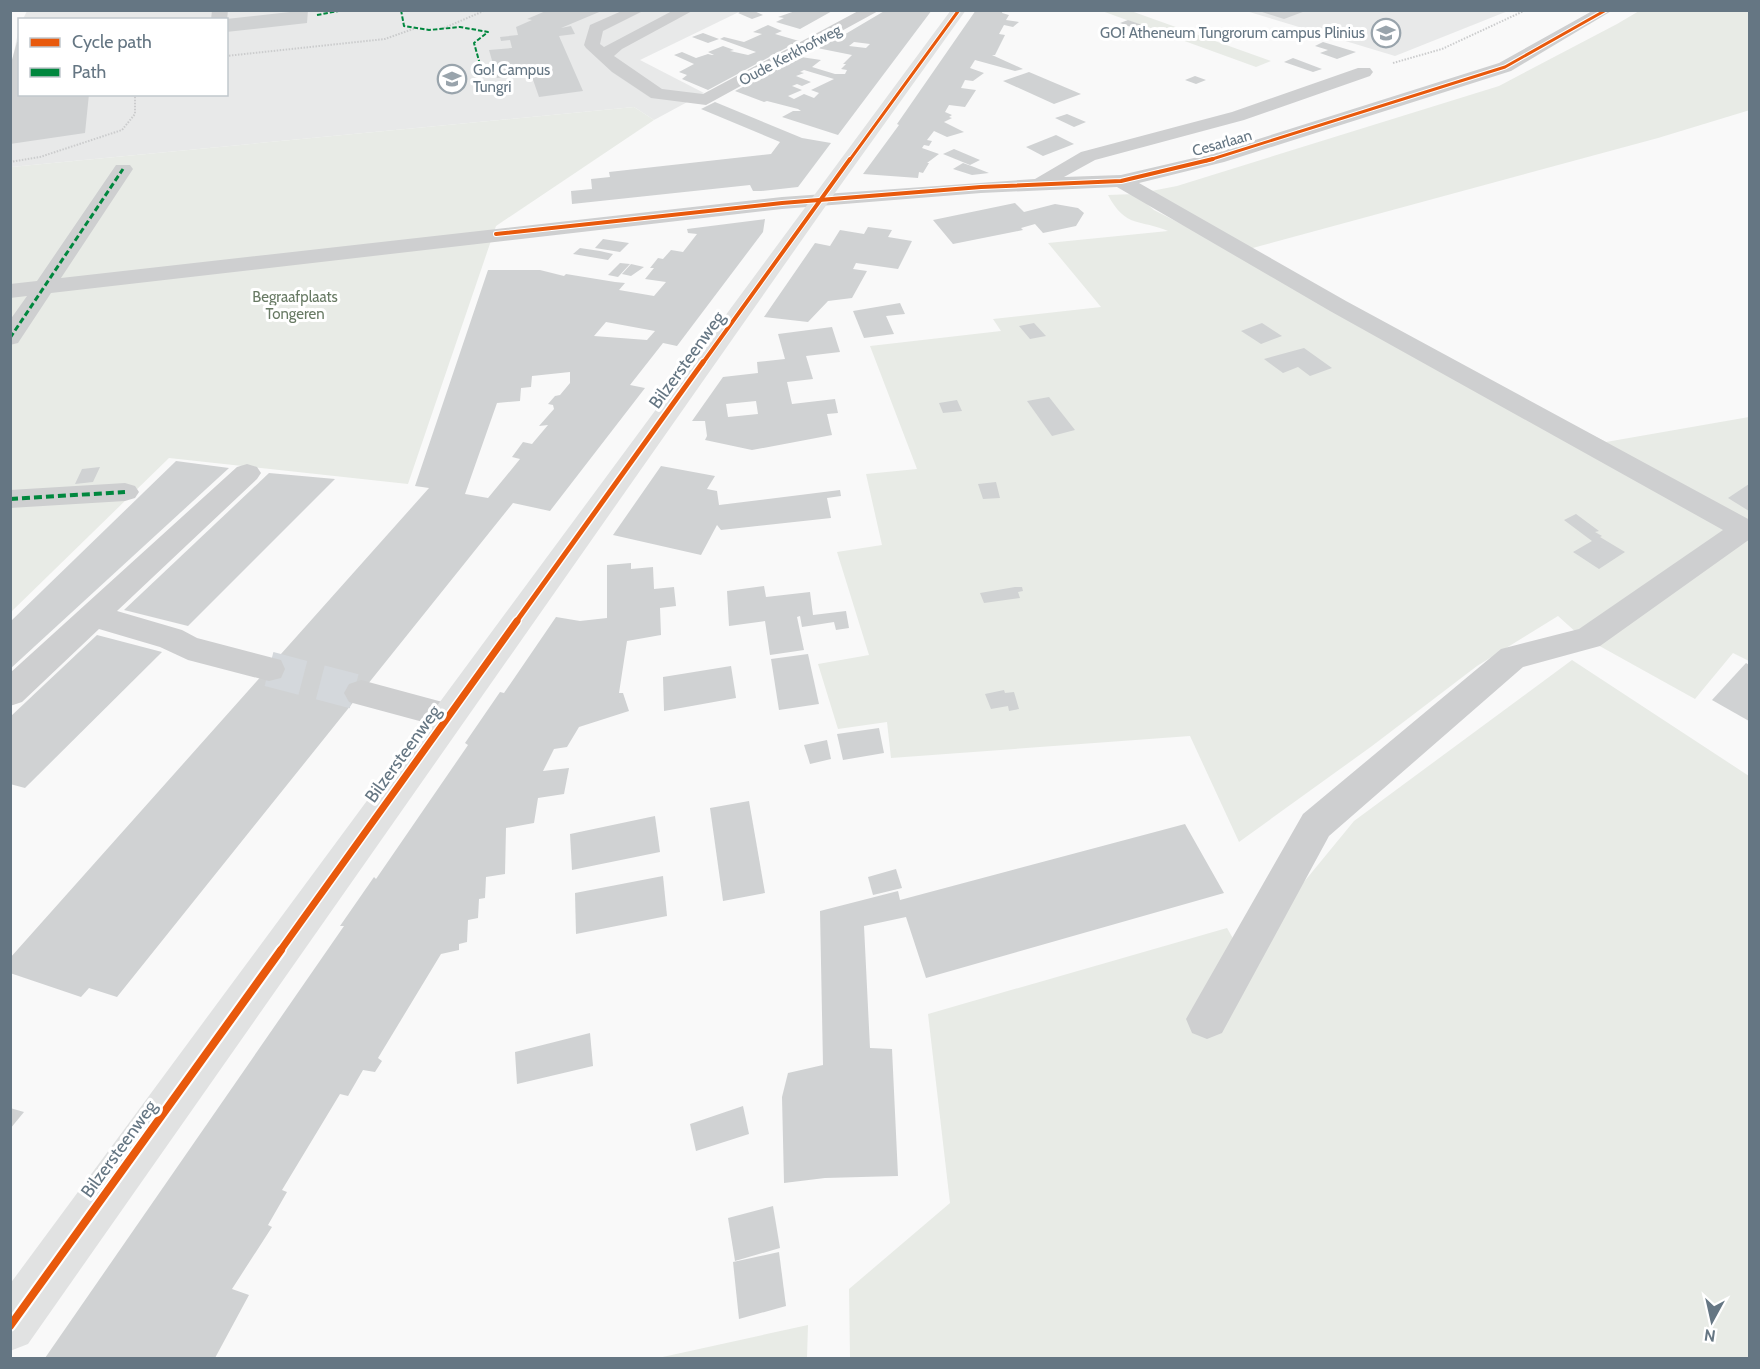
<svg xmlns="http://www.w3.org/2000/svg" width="1760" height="1369" viewBox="0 0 1760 1369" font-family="Cabin,sans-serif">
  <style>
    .built { fill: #e8e9e9 }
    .green { fill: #e8ebe6 }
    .building { fill: #d0d2d3; fill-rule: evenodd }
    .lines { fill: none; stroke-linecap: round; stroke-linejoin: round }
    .minor-tunnel { stroke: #d4d8dc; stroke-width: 35; stroke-dasharray: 35 18; stroke-linecap: butt }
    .path { stroke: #cbcccd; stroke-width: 2; stroke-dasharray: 1.5 1.5; stroke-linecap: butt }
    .minor { fill: #cecfd0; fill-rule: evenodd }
    .major { fill: #e1e2e2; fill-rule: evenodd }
    .quiet-far2 { stroke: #00873e; stroke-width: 2; stroke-dasharray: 4.5 2; stroke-linecap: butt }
    .quiet-far1 { stroke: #00873e; stroke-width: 3; stroke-dasharray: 6 3; stroke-linecap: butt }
    .quiet { stroke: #00873e; stroke-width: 4; stroke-dasharray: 8 4; stroke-linecap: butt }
    .cycleway-far4-casing { stroke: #fff; stroke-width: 5 }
    .cycleway-far3-casing { stroke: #fff; stroke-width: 6 }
    .cycleway-far2-casing { stroke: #fff; stroke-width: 8 }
    .cycleway-far1-casing { stroke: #fff; stroke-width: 10 }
    .cycleway-casing { stroke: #fff; stroke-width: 12 }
    .cycleway-far4 { stroke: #e8590c; stroke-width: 3 }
    .cycleway-far3 { stroke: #e8590c; stroke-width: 4 }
    .cycleway-far2 { stroke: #e8590c; stroke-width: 5 }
    .cycleway-far1 { stroke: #e8590c; stroke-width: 7 }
    .cycleway { stroke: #e8590c; stroke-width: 8 }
    .labels { text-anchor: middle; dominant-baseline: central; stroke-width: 6; stroke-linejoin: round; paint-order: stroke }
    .far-poi-label { font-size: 15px; fill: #657683; stroke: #fff; text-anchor: end }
    .far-street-label { font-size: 15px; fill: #657683; stroke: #fff }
    .far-park-label { font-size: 15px; fill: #687a64; stroke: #fff }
    .street-label { font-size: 18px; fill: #657683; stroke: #fff }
  </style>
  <rect width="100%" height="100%" fill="#f9f9f9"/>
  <g class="built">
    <path d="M27,11H741L640,60L704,93L654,120L634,107L11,167V66L19,28L20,94H226V20L23,19Z"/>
    <path d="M1246,11H1508L1395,56Z"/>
  </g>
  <g class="green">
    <path d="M1102,11H1131L1271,61L1256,67Z"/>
    <path d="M1639,11H1749L1750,110L1658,138L1249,249L1146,192L1177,186L1499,86L1617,24Z"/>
    <path d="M634,107L654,120L496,226L408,484L169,458L11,612V167Z"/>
    <path d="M1135,194L1154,210L1606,442L1749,417V661L1733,653L1695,699L1578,634L1558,616L1477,666L1372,746L1239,842L1190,736L891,758L887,722L838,729L818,664L869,655L837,552L882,545L866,474L917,469L870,346L1001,331L993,319L1101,307L1048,243L1168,231C1141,219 1126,229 1108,195Z"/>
    <path d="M1572,660L1749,776V1358H850L849,1289L950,1203L928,1014L1227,928L1243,956L1354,821Z"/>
    <path d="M808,1325L807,1358H658Z"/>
  </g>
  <g class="building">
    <path d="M308,10L307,23L226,32V19Z"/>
    <path d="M548,10H604L561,28L571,26L575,34L559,36L583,91L539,97L531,74L497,78L489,50L512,48L510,40L501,41L500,37L518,35L516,27L532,20L527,19Z"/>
    <path d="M744,10H752L763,15L752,19L738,13Z"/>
    <path d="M798,10H834L800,29L776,22L784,18L778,17Z"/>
    <path d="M886,10H932L838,135L782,117L793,111H801L798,109L767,101L764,102L735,91L801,57L821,60L812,67L835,74H845L847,70L841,69L846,64H843L852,55L817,48L837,39ZM854,42L870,44L866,48L849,46ZM804,70L834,79L811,90L819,93L814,98L804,94L794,99L788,96L802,90L792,86L797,84L802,86L811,82L796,76L804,73L800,72Z"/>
    <path d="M976,10H1003L1002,13L1009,15L1006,20L1019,22L1013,27L1004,25L999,34L1005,35L995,55H992L1023,69L1015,71L975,60L970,68L984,73L973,81L965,80L961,88L976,90L965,107L949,105L945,112L952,115L949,117L952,118L944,122L964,132L947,137L934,131L927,140L932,141L929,146L924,145L922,148L939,154L927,163H929L923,173L919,172L918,178L863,174L899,125L897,124Z"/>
    <path d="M1308,10L1284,19L1259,11V10Z"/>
    <path d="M1128,20L1145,26L1136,29L1120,23Z"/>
    <path d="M768,25L782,31L775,34L799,41L708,90L682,79L687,75L679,72L694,64L674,55L682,52L696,58L708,54L712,55H714L708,52L723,46L734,50L730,51L748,55L756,52L720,39L724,37L744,42L762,34L753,32Z"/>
    <path d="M703,33L719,39L708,43L692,37Z"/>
    <path d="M17,42H20V94H89L85,133L10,144V67Z"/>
    <path d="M1323,42L1356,52L1337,59L1320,53L1328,50L1315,46Z"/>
    <path d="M1293,58L1322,69L1313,72L1284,62Z"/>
    <path d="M1029,72L1081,94L1054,104L1003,81Z"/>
    <path d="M1195,76L1206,80L1196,84L1185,80Z"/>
    <path d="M715,102L802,138L831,143L798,187L761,191H753L750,185L572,204L571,191L592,189L591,179L610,177L609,172L771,154L780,142L701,109Z"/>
    <path d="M1067,114L1086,122L1074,127L1055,118Z"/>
    <path d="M1056,135L1074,144L1043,156L1026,147Z"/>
    <path d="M954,149L980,160L970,165L943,154Z"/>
    <path d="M963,163L974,167L989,173L972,175L953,169Z"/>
    <path d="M1015,203L1024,212L1055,204L1078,208L1084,213L1076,226L1043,233L1035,224L1021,228L1023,230L953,244L933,220Z"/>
    <path d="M765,219L763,232L677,346L663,343L630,385L645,388L550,511L513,503L117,997L89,988L81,997L10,973V958L429,488L415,486L488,270H540L564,276L566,274L615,282L625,283L619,290L654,296L666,282L645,279L654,268H650L658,258L663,259L671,250L683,252L697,234L688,233L687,229ZM606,322L655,331L647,340L594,336ZM570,372V383L560,395L555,396L548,404L553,405L554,409L539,426L548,425L532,444L523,442L512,457L520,459L488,498L465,494L497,403L520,401L521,388L531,387L532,376Z"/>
    <path d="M868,227L892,230L888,237L912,241L898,269L856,263L853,269L867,271L852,298L828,301L808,322L764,317L815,243L830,246L840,230L864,234Z"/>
    <path d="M603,239L629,243L620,252L595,248Z"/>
    <path d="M580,248L600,251L613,254L608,260L573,254Z"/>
    <path d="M620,263L630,264L618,277L608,275Z"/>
    <path d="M631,264L644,267L631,276L622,274Z"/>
    <path d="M900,303L905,314L886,316L894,334L864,338L853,311Z"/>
    <path d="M1034,323L1046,336L1030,339L1019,326Z"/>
    <path d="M1262,323L1282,336L1261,344L1241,331Z"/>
    <path d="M832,327L840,352L806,356L813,379L787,382L792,404L835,399L838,413L827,414L832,435L752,450L705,440L707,436L705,421H692L723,377L758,373L757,362L785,359L778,334ZM756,401L758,414L728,417L726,404Z"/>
    <path d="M1304,348L1332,368L1310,376L1298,367L1283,373L1264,359Z"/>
    <path d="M1049,397L1075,430L1052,436L1027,401Z"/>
    <path d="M957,400L962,411L943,413L939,403Z"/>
    <path d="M176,461L229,468L10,669V622Z"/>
    <path d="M661,466L715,476L707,489L717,491L719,505L840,490L841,496L827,498L831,518L721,530L717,525L701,555L613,535Z"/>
    <path d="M100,467L93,482L75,484L82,469Z"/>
    <path d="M269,473L335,479L188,626L124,610Z"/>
    <path d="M996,482L1000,498L983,499L978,484Z"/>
    <path d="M1749,484V511L1728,498Z"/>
    <path d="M1576,514L1599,531L1595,532L1602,536L1600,537L1625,552L1599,569L1573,552L1592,541L1564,520Z"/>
    <path d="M631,563V569L653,567L654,589L674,587L676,606L660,608L661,635L627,641L619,693H623L629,711L579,727L567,747L554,749L543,771L569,768L564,794L538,798L534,823L506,828L505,874L486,877L485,898L479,899L478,918L468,920L467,942L459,944V950L441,954L378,1058L382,1061L375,1072L363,1070L348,1096L340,1094L282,1190L287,1192L268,1225L272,1227L232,1289L249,1295L215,1358H45L344,926H340L374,877L376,879L466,748L468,745L465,743L500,692L504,693L556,617L580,621L607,618V565Z"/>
    <path d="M764,586L766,597L810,592L813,615L846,611L849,628L836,630L834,622L802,627L800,616L797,617L804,650L770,655L765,621L729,626L727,591Z"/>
    <path d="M1015,587H1022L1023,591L1018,592L1020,598L984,603L980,593Z"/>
    <path d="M97,635L162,652L25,788L10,784V717Z"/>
    <path d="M808,654L819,704L779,710L771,659Z"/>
    <path d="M1746,663L1749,665V721L1712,700Z"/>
    <path d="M731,666L736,698L664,711L663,677Z"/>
    <path d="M1004,690L1005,693L1014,692L1019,709L1009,711L1008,706L991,709L985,694Z"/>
    <path d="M879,728L884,753L843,760L837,734Z"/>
    <path d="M827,740L831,759L810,764L804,745Z"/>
    <path d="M749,801L765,893L723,901L710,808Z"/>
    <path d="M655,816L660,852L572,870L570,834Z"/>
    <path d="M1185,824L1224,893L926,978L906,917L864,926L870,1048L892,1049L898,1176L825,1178L784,1183L782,1097L788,1073L823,1065L820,911L898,891L900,900Z"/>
    <path d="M896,869L902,888L873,895L868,877Z"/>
    <path d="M663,876L667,916L576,934L575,893Z"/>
    <path d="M590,1033L593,1066L517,1084L515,1052Z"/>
    <path d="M743,1106L749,1134L696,1151L690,1124Z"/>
    <path d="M10,1108L24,1112L10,1129Z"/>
    <path d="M773,1206L780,1248L735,1261L728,1218Z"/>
    <path d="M779,1252L786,1306L739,1319L733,1262Z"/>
  </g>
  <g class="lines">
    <path class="minor-tunnel" d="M269,669L361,693"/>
    <g class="path">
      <path d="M444,28L486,10"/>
      <path d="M226,56L385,39L416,28"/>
      <path d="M1393,63L1442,49L1526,10"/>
      <path d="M10,162L40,157L122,130L135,114V94"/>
    </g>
    <g class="minor">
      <path d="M212,10H228L227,20H211Z"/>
      <path d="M624,10H645L603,31L600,44L604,47L674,10H694L622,49L614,56L662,89L703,94L860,10H880L706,105L651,98L612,72L586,48L584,45L590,25Z"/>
      <path d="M1594,10H1613L1511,71L1224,162L1139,183L1346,301L1750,520V539L1600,646L1523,667L1329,836L1222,1033L1207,1039L1192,1033L1186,1019L1303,814L1501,649L1579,629L1723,530L1330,311L1117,187L981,193L782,209L51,293L18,343L10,345V320L27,296L10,298V284L37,281L116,165H130L133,169L61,278L782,197L1035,179L1081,152L1232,112L1358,68H1370L1373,72L1370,76L1244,120L1095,160L1064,177L1121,175L1211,154L1499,63Z"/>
      <path d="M247,464L257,467L261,473L257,479L117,611L182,630L197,638L281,660L285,669L281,678L269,681L188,660L160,647L99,629L22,702L10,706V673L237,467Z"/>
      <path d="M125,483L135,486L139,492L135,498L125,501L10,508V490Z"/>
      <path d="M361,680L461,707L466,716L461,725L449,729L349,702L344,693L349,684Z"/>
    </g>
    <path class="major" d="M951,10H966L827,204L28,1344L10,1351V1284Z"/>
    <g class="quiet-far2">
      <path d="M401,10L404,26L429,30L460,27L488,32L474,43L483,75"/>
      <path d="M317,15L344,10"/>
    </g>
    <path class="quiet-far1" d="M10,338L123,169"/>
    <path class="quiet" d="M10,499L125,492"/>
    <g class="cycleway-far4-casing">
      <g id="cycleway-far4">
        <path d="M849,161L959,10"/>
        <path d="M1206,161L1505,67L1606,10"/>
      </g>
    </g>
    <g class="cycleway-far3-casing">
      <g id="cycleway-far3">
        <path d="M496,234L782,203L981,187L1121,181L1213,159"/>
        <path d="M702,364L850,159"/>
      </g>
    </g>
    <g class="cycleway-far2-casing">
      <path id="cycleway-far2" d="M516,622L703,362"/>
    </g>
    <g class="cycleway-far1-casing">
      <path id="cycleway-far1" d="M280,951L517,621"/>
    </g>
    <g class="cycleway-casing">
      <path id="cycleway" d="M10,1326L281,950"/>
    </g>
    <use href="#cycleway-far4" class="cycleway-far4"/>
    <use href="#cycleway-far3" class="cycleway-far3"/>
    <use href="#cycleway-far2" class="cycleway-far2"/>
    <use href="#cycleway-far1" class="cycleway-far1"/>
    <use href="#cycleway" class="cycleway"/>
  </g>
  <defs>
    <g id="school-ring" transform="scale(1.5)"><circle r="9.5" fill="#fff" stroke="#99a4ac" stroke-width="1.5"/><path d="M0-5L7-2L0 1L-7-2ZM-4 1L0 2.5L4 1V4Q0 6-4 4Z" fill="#99a4ac"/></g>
  </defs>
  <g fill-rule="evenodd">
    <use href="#school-ring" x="1386" y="33"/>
    <use href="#school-ring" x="452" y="79"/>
  </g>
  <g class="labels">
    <g class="far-poi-label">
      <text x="1365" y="33">GO! Atheneum Tungrorum campus Plinius</text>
      <text x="473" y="70" text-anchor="start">Go! Campus<tspan x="473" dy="17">Tungri</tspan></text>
    </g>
    <g class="far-street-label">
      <text transform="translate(790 55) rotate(-28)">Oude Kerkhofweg</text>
      <text transform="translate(1222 143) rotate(-16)">Cesarlaan</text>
    </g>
    <g class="far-park-label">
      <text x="295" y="297">Begraafplaats<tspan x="295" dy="17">Tongeren</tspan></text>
    </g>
    <g class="street-label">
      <text transform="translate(687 360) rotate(-54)">Bilzersteenweg</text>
      <text transform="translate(403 754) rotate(-54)">Bilzersteenweg</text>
      <text transform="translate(119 1149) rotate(-54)">Bilzersteenweg</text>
    </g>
  </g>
  <rect width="1760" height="1369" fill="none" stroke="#657683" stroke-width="24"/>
  <rect x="18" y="18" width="210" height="78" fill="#ffffff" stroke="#c1c8cd" stroke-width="1.5"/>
  <rect x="30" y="38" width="30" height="9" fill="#e8590c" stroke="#c1c8cd" stroke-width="1.5"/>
  <text x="72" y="48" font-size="18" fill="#657683">Cycle path</text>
  <rect x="30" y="68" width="30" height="9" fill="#00873e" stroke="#c1c8cd" stroke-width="1.5"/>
  <text x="72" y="78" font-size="18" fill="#657683">Path</text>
  <g transform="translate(1712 1321) rotate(188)" stroke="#ffffff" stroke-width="4.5" paint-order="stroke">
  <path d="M0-4.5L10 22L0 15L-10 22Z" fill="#657683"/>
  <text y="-9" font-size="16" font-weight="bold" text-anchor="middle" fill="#657683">N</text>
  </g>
</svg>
